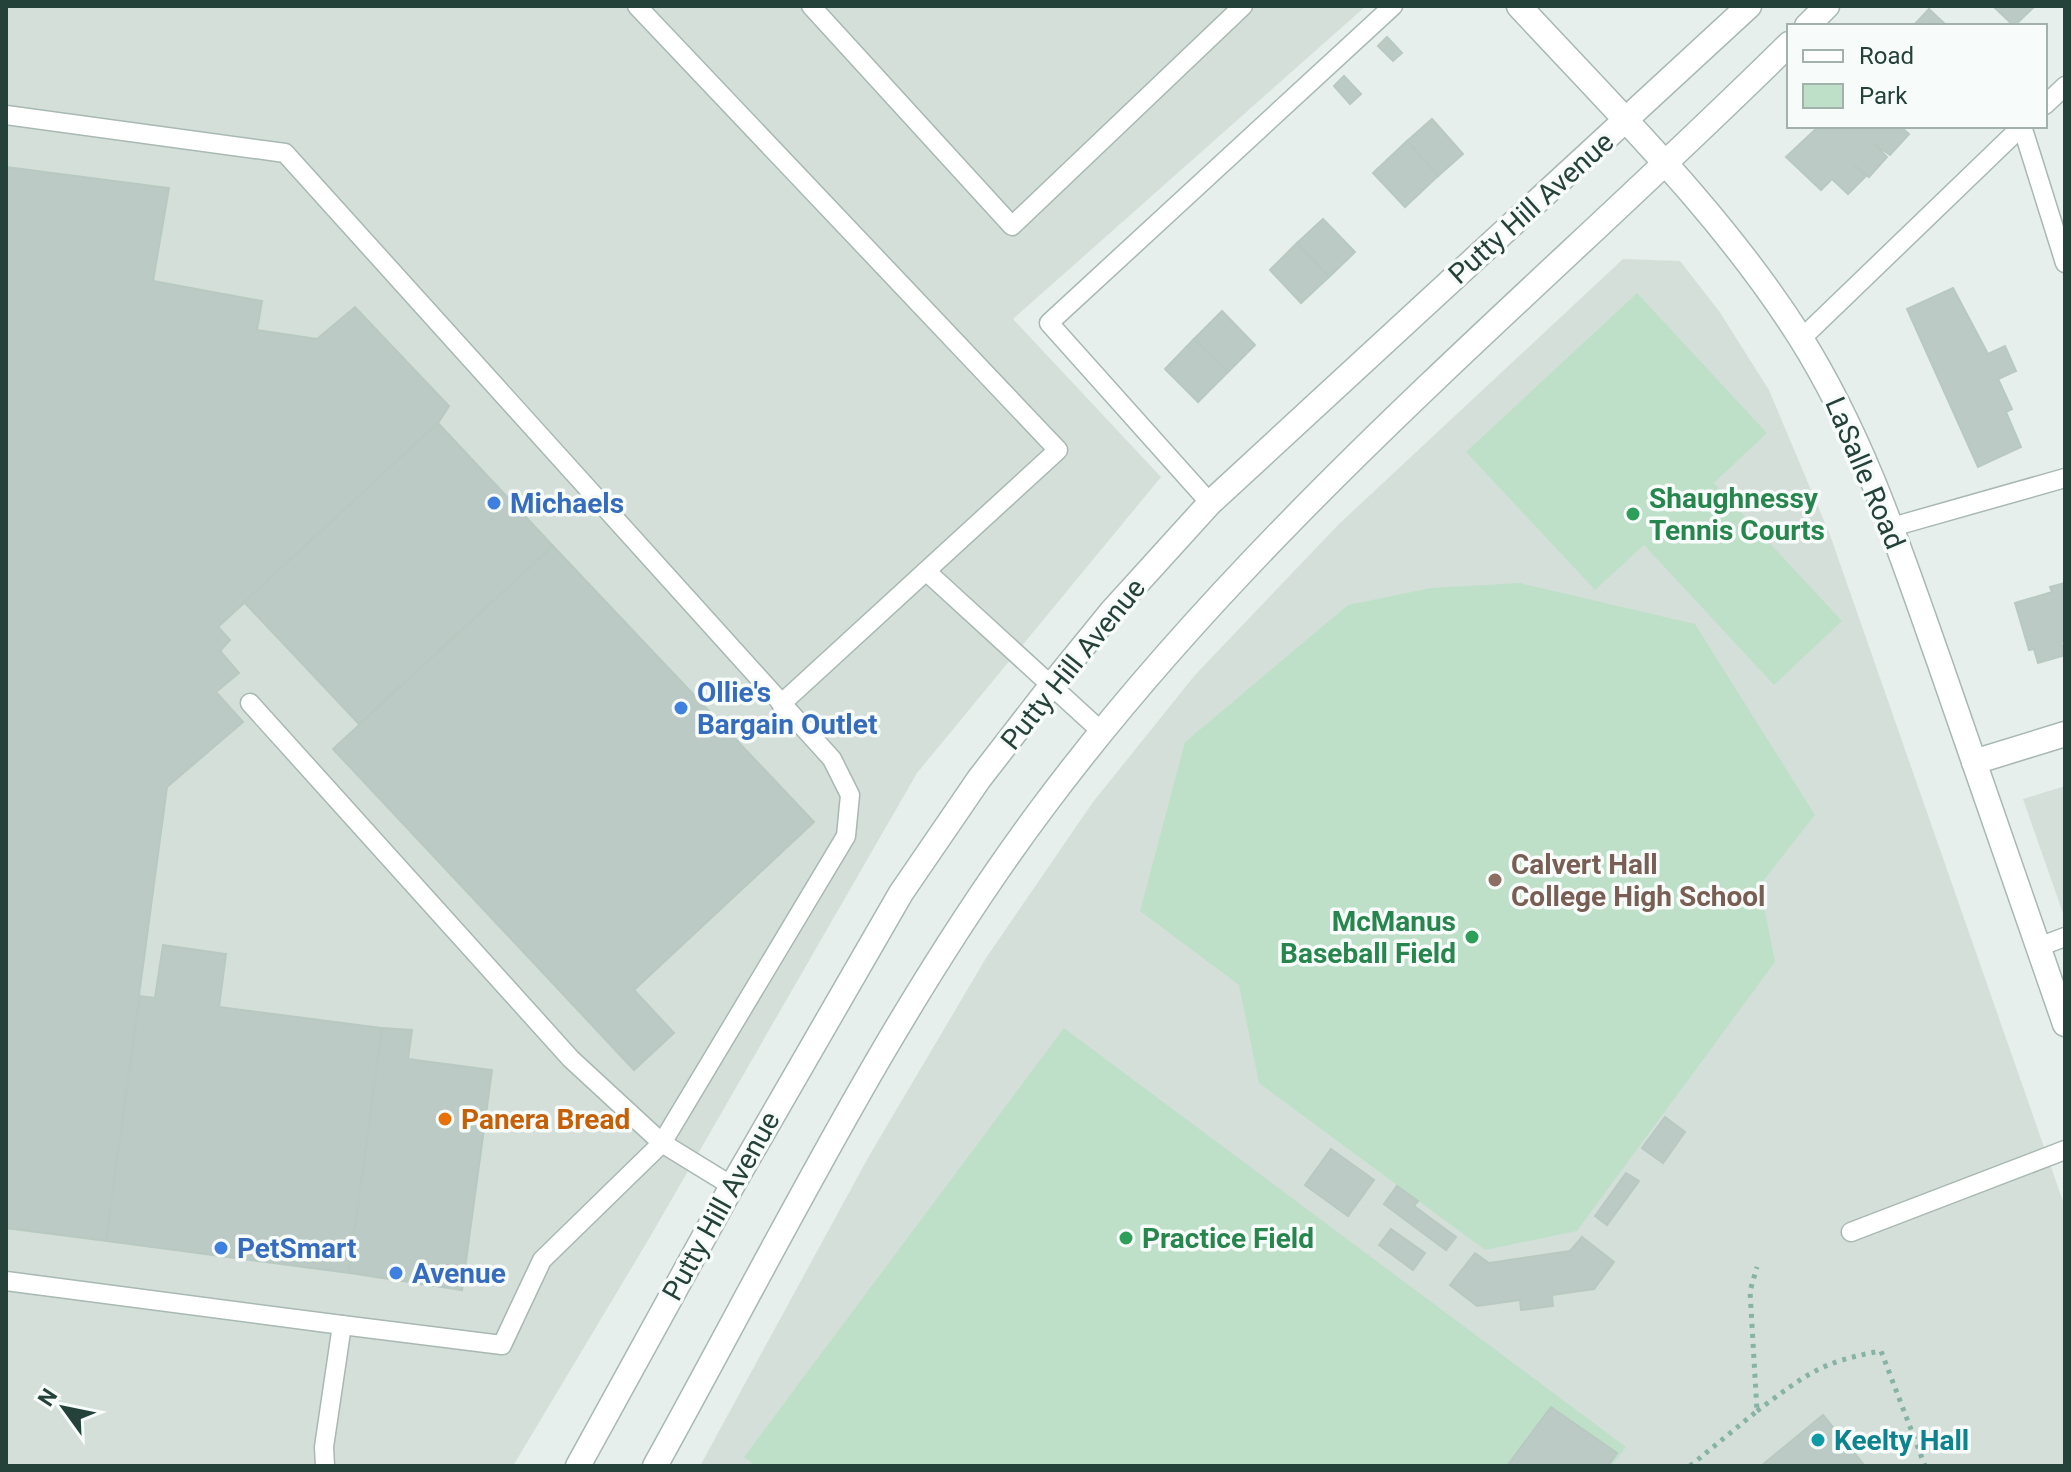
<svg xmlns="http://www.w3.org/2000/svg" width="2071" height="1472" viewBox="0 0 2071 1472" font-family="Roboto,sans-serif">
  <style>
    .built { fill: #d4dfda }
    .green { fill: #bfe0c8 }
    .building { fill: #bbcac4; stroke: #b8c9c2; stroke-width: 2 }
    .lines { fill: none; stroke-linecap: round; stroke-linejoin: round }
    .service-casing { stroke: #a8b8b2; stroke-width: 21 }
    .minor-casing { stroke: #a8b8b2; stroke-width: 27 }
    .tertiary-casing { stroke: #a8b8b2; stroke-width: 27 }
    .path { stroke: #86b3a5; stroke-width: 5; stroke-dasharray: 4 6; stroke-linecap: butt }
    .service { stroke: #fff; stroke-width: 18 }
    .minor { stroke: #fff; stroke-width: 24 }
    .tertiary { stroke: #fff; stroke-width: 24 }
    .shop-dot { fill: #3f7fe0; stroke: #f7fbf9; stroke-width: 3 }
    .leisure-dot { fill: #2e9e5b; stroke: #f7fbf9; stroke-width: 3 }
    .education-dot { fill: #8d6e63; stroke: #f7fbf9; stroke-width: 3 }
    .food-dot { fill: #e8710a; stroke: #f7fbf9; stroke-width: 3 }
    .culture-dot { fill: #0f9aa8; stroke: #f7fbf9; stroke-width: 3 }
    .labels { text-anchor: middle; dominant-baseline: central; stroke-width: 7; stroke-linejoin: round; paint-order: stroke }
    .street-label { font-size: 28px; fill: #24423a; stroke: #f7fbf9 }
    .leisure-label { font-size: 28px; font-weight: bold; fill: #27864d; stroke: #f7fbf9; text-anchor: start }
    .shop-label { font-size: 28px; font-weight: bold; fill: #366cbe; stroke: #f7fbf9; text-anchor: start }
    .education-label { font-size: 28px; font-weight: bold; fill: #785e54; stroke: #f7fbf9; text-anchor: start }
    .food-label { font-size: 28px; font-weight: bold; fill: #c56008; stroke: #f7fbf9; text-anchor: start }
    .culture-label { font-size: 28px; font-weight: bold; fill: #0d838f; stroke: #f7fbf9; text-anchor: start }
  </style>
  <rect width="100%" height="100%" fill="#e6efeb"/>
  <g class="built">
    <path d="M6,6H1366L1013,319L1161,477L917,773L650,1237L513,1466H6Z"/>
    <path d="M1623,259L1680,261L1719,311L1769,390L1830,535L2065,1207V1466H700L869,1156L986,958L1093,802L1195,675L1339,524Z"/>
    <path d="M2065,786V919L2023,799Z"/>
  </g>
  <g class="green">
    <path d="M1637,293L1767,433L1714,483L1842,621L1774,685L1644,545L1595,590L1466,452Z"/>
    <path d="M1520,583L1695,624L1815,815L1760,885L1775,962L1577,1231L1485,1250L1259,1083L1239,985L1140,911L1185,742L1348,605L1431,588Z"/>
    <path d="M1064,1028L1626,1447L1611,1466H756L744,1457Z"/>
  </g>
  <g class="building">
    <path d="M1993,6H2035L2014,26Z"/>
    <path d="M1929,9L1947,26H1913Z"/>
    <path d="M1387,37L1402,53L1393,61L1378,46Z"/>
    <path d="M1344,76L1361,94L1350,104L1334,86Z"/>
    <path d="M1432,119L1463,154L1438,176L1407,141Z"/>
    <path d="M1819,126H1900L1909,134L1890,155L1874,144L1887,157L1869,177L1853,164L1866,176L1848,194L1832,179L1821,190L1786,157Z"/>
    <path d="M1407,141L1438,176L1405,207L1373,173Z"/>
    <path d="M6,167L169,188L153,281L262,301L257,330L317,339L355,307L449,406L438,423L218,627L230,640L220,651L239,673L216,692L243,722L167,787L106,1241L6,1228Z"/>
    <path d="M1323,219L1355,252L1329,277L1297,243Z"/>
    <path d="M1297,243L1329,277L1301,303L1270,270Z"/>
    <path d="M1953,288L1988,354L2005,346L2016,371L1998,379L2012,409L2006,412L2021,447L1978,467L1907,309Z"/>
    <path d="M1222,311L1255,345L1228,372L1194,339Z"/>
    <path d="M1194,339L1228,372L1198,402L1165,369Z"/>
    <path d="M438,423L553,546L359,724L244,602Z"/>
    <path d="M553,546L814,822L634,990L674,1033L634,1070L333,749Z"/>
    <path d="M2065,583V641L2061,642L2065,655L2038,663L2034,649L2029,650L2015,603L2052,592L2050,587Z"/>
    <path d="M163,945L226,954L219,1007L382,1028L349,1273L106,1241L140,996L155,998Z"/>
    <path d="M382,1028L412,1030L408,1059L492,1070L462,1290L349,1273Z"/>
    <path d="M1665,1117L1685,1132L1663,1163L1642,1148Z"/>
    <path d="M1331,1149L1374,1180L1348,1216L1305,1185Z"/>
    <path d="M1626,1173L1639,1181L1607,1225L1595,1216Z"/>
    <path d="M1397,1186L1418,1201L1414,1206L1456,1237L1446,1250L1384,1204Z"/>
    <path d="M1391,1229L1425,1253L1413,1270L1379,1245Z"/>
    <path d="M1582,1237L1614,1262L1594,1289L1552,1295L1553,1306L1521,1310L1520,1300L1477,1306L1450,1285L1475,1253L1489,1263L1570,1251Z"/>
    <path d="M1551,1407L1617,1453L1608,1466H1507Z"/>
    <path d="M1823,1415L1865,1466H1761Z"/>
  </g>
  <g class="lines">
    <g class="service-casing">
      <g id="service">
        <path d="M637,6L1058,450L781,704"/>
        <path d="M811,6L1012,226L1243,6"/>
        <path d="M2045,105L2065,86"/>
        <path d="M6,115L285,153L832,759L850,795L846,836L662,1143L542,1260L502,1345L342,1325"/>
        <path d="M2022,126L2065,263"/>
        <path d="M1801,339L2020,128"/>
        <path d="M1210,503L1049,323L1393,6"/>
        <path d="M1892,527L2065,478"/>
        <path d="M926,571L1102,732"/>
        <path d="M250,703L571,1059L662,1143L732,1186"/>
        <path d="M2038,947L2065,937"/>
        <path d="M1851,1232L2065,1150"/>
        <path d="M6,1281L342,1325L324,1447L325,1466"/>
      </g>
    </g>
    <g class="minor-casing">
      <g id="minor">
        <path d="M1519,6C1617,112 1722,214 1800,337C1863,437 1899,548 1938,658C1980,780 2022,902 2065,1024"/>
        <path d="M1974,762L2065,734"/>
      </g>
    </g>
    <g class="tertiary-casing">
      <g id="tertiary">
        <path d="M1807,26L1827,6"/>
        <path d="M578,1466L732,1186L901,893L979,779L1051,686L1112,611L1210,503L1749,6"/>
        <path d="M655,1466C777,1246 892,1009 1043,807C1257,520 1536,294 1789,44"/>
      </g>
    </g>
    <g class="path">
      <path d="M1757,1411C1807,1374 1820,1362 1881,1351L1925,1466"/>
      <path d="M1690,1466L1757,1411L1750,1291L1757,1267"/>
    </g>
    <use href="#service" class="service"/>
    <use href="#minor" class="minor"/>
    <use href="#tertiary" class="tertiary"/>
  </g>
  <g class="shop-dot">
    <circle cx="494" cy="503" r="8"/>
    <circle cx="681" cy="708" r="8"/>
    <circle cx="221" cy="1248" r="8"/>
    <circle cx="396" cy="1273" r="8"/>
  </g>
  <g class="leisure-dot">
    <circle cx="1633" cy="514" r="8"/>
    <circle cx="1472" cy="937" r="8"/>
    <circle cx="1126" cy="1238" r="8"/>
  </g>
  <circle class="education-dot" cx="1495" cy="880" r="8"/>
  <circle class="food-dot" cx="445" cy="1119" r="8"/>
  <circle class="culture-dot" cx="1818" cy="1440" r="8"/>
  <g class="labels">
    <g class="street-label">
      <text transform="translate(1531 208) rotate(-42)">Putty Hill Avenue</text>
      <text transform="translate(1865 473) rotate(67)">LaSalle Road</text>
      <text transform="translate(1073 664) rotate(-51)">Putty Hill Avenue</text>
      <text transform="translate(721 1206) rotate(-61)">Putty Hill Avenue</text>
    </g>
    <g class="leisure-label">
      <text x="1649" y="498">Shaughnessy<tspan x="1649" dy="32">Tennis Courts</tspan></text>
      <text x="1456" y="921" text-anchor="end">McManus<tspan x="1456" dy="32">Baseball Field</tspan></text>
      <text x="1142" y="1238">Practice Field</text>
    </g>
    <g class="shop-label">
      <text x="510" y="503">Michaels</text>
      <text x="697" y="692">Ollie's<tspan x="697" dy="32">Bargain Outlet</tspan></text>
      <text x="237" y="1248">PetSmart</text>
      <text x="412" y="1273">Avenue</text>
    </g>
    <g class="education-label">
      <text x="1511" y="864">Calvert Hall<tspan x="1511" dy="32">College High School</tspan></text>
    </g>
    <g class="food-label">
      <text x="461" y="1119">Panera Bread</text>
    </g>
    <g class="culture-label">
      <text x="1834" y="1440">Keelty Hall</text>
    </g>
  </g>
  <rect width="2071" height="1472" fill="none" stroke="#24423a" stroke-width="16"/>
  <rect x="1787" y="24" width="260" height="104" fill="#f7fbf9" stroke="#a3b1ad" stroke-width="2"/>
  <rect x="1803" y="50" width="40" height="12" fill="#ffffff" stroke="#a3b1ad" stroke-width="2"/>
  <text x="1859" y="64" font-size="24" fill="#24423a">Road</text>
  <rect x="1803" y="84" width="40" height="24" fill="#bfe0c8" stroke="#a3b1ad" stroke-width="2"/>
  <text x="1859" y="104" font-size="24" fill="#24423a">Park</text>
  <g transform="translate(64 1408) rotate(303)" stroke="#f7fbf9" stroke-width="6" paint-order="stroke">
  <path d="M0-6L14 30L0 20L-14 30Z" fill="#24423a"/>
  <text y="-12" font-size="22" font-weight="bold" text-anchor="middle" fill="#24423a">N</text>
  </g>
</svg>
